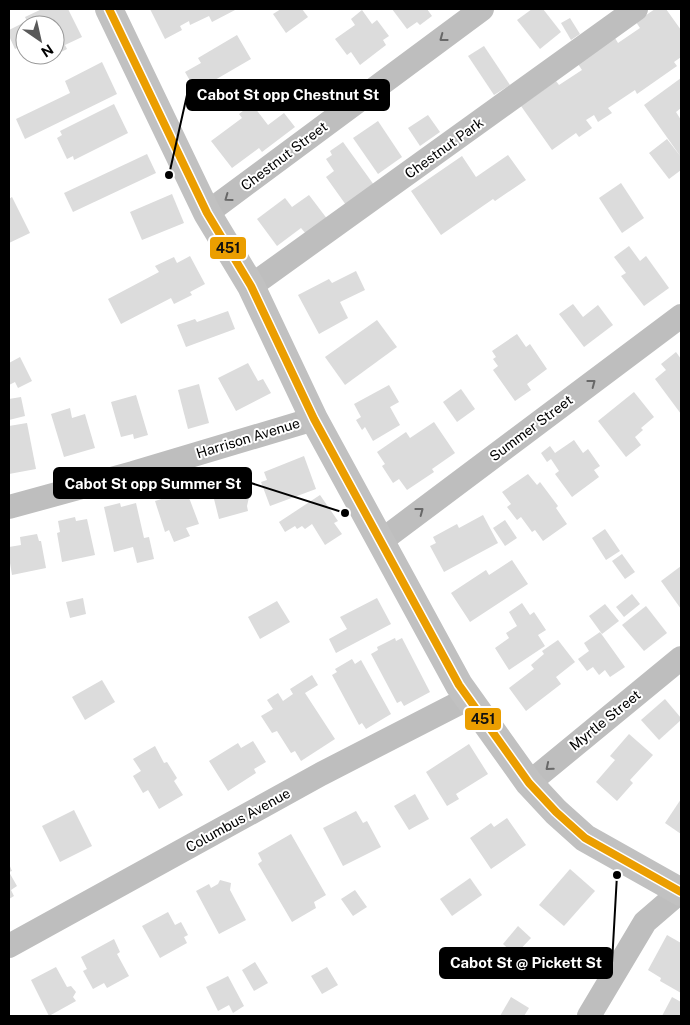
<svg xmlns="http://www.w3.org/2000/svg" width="690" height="1025" viewBox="0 0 690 1025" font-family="'Public Sans',sans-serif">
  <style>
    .building { fill: #dcdcdc }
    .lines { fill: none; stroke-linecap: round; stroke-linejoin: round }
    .minor { stroke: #bebebe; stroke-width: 24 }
    .secondary { stroke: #c1c1c1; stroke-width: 28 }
    .bus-1-casing { stroke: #fff; stroke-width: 11 }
    .bus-1 { stroke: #eb9e00; stroke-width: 8 }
    .oneway { stroke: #686868 }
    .labels { text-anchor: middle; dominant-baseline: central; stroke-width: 4; stroke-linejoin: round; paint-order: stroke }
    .street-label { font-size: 14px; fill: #000; stroke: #fff }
    .leader { fill: none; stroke: #000; stroke-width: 2 }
    .callout-dot { fill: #000; stroke: #fff; stroke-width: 2 }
    .callout { fill: #000; stroke: #000; stroke-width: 2 }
    .callout-label { font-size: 15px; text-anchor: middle; font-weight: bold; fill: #fff }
    .line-badge { stroke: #fff; stroke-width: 2 }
    .pale-badge-label { font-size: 14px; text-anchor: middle; font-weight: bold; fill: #111 }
  </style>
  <rect width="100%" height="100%" fill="#fff"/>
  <g class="building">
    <path d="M42,9H68L82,37L65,45L67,49L55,55V25H25V44L15,49L9,36V30L27,21L25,17Z"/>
    <path d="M150,9H237L212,22L209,16L190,25L189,21L180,26L182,30L165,39Z"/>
    <path d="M281,9H302L308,17L286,33L273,14Z"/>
    <path d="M392,9H427L432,16L420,25L417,22L407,29Z"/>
    <path d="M532,9H543L561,32L540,49L517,20Z"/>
    <path d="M655,9H666L681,30V57L674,62L677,66L637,94L635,90L608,108L612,113L598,122L594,115L586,120L592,128L579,137L576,133L552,150L521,106L556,81L559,85L582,70L578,64L615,38L618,43L640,28L636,22Z"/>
    <path d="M362,10L372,24L377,20L389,36L383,40L386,45L360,65L351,52L347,55L335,39L355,25L351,19Z"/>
    <path d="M570,18L580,34L571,40L561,23Z"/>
    <path d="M237,35L251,59L196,91L185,72L201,63L198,58Z"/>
    <path d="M484,46L510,85L494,95L468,56Z"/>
    <path d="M29,55H55L47,59L46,56L33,62Z"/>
    <path d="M102,62L117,94L25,139L16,119L70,93L65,81Z"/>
    <path d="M681,78V108L676,112L681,120V170L669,179L649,153L667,139L681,157L644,105Z"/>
    <path d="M114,104L128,133L74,160L73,156L67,159L57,138L62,135L60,131Z"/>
    <path d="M252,104L268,125L284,113L295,127L262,152L259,148L232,168L211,141L242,118L239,114Z"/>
    <path d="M428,115L440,132L420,146L408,128Z"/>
    <path d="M378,121L402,157L378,174L353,138Z"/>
    <path d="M343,142L374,185L346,205L326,177L334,171L326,159L332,155L330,151Z"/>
    <path d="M147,154L156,173L73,212L64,193Z"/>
    <path d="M508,155L526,180L495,201L493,199L441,235L411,191L462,156L476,177Z"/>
    <path d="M621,183L644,218L622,233L599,198Z"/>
    <path d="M172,194L184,223L142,240L130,212Z"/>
    <path d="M309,195L328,220L307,235L301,228L277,246L257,219L285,198L292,207Z"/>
    <path d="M12,197L30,233L9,243V199Z"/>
    <path d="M629,246L640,261L646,256L669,288L644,306L621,276L626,273L614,257Z"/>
    <path d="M190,256L205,284L190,292L192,295L174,304L171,298L121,324L108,299L159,272L155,266L174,257L177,263Z"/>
    <path d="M356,271L365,290L340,302L348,318L319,334L298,295L329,279L332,283Z"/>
    <path d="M573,304L583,317L598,305L613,325L584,347L559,314Z"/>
    <path d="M228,311L235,329L186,347L177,325L195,319L197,322Z"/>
    <path d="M377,320L397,347L345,385L325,357Z"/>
    <path d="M517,334L526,347L530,344L547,369L527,384L531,390L515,401L493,370L498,366L493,359L496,357L492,351Z"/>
    <path d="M676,352L681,359V414L655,379L666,370L661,364Z"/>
    <path d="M20,357L32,381L18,388L15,382L9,385V363Z"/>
    <path d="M248,363L258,381L263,379L271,393L236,411L218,378Z"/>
    <path d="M199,384L209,423L188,429L178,390Z"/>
    <path d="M389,385L399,402L390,407L400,425L373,441L365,427L362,430L356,420L361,417L354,404Z"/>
    <path d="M461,389L475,409L457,422L443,402Z"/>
    <path d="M634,392L654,417L641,428L643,430L635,437L641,445L626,457L598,421Z"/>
    <path d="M136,395L148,435L134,439L133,434L121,437L111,402Z"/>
    <path d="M21,397L25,416L9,420V399Z"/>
    <path d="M70,408L72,418L85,414L95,448L64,457L51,414Z"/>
    <path d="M434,422L455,453L432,469L434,472L407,490L399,479L393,483L382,466L385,464L377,452L406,432L410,438Z"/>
    <path d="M27,423L36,469L9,474V426Z"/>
    <path d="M574,440L583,453L588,449L600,466L594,470L599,477L572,497L555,474L559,471L551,459L547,462L541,453L550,446L555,453Z"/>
    <path d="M304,456L316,489L270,506L261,482L267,480L264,472Z"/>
    <path d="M528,474L537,485L540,482L558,506L556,508L567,524L543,541L535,530L532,532L521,517L517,520L507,507L511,504L502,492Z"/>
    <path d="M239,475L243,492L249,497L247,506L248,511L219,519L210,483Z"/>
    <path d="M185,487L199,524L186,528L190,536L174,542L169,530L165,532L155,501L171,496L170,492Z"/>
    <path d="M320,495L338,521L334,523L342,534L325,545L312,524L305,529L302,526L297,529L295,526L285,532L279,522Z"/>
    <path d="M120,503L121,507L136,503L144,538L149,537L154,559L137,563L133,547L114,552L104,507Z"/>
    <path d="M483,515L498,543L444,572L430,546L436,543L433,537L457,524L459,528Z"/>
    <path d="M75,517L76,521L87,519L95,555L62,562L57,533L60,532L58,521Z"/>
    <path d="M505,520L517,538L505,546L493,528Z"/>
    <path d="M605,529L620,551L606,560L592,538Z"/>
    <path d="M37,534L39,541H41L46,568L12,575L9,557V547L21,545L20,537Z"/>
    <path d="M622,554L635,572L625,579L612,561Z"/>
    <path d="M512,560L528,584L470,622L451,593L486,570L489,575Z"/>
    <path d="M681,566V609L661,581Z"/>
    <path d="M632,594L640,604L624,617L616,607Z"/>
    <path d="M83,598L86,614L70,618L66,602Z"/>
    <path d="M377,598L391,624L336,653L329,639L347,629L340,617Z"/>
    <path d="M277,601L290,622L260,639L248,617Z"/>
    <path d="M522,603L530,615L534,612L546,630L538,635L545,646L509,670L495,648L509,638L506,633L517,626L509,612Z"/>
    <path d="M605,604L619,621L602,634L589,616Z"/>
    <path d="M646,606L667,633L644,651L622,625Z"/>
    <path d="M600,632L625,667L610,677L605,670L599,675L593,667L587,671L578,659L589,651L584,643Z"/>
    <path d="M395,638L396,641L402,638L430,692L404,706L401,701L397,703L371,654L378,650L377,647Z"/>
    <path d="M558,640L575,662L556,677L561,684L526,711L509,688L534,669L531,665L544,654L542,651Z"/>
    <path d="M352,659L355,664L361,660L391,714L366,729L362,723L359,725L332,675L337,672L335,669Z"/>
    <path d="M312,675L318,685L305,693L335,739L301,761L295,751L291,753L277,731L272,733L261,716L273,709L267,700L278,693L283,701L293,694L290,689Z"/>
    <path d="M102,680L115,702L85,720L72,697Z"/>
    <path d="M665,699L681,718V720L659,740L641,720Z"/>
    <path d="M629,734L653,755L630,780L633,783L617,801L596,782L615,760L610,756Z"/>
    <path d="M253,741L266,762L254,769L256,773L228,791L209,761L238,743L241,748Z"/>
    <path d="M469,744L488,774L456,794L459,799L447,806L426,772Z"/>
    <path d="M155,746L164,763L167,762L177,778L174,781L183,795L159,809L148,790L143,793L133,776L141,771L133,759Z"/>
    <path d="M415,794L429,819L409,830L394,806Z"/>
    <path d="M681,799V834L665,823Z"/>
    <path d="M74,810L92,846L60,862L42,826Z"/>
    <path d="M356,811L363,823L367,821L381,847L343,866L323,828Z"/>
    <path d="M507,818L526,845L491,869L470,838L491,823L494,827Z"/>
    <path d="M291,834L326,895L314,902L316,908L292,922L258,864L262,861L258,853Z"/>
    <path d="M9,864L12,871L9,872L17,886L11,890L14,896L9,899Z"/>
    <path d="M570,869L595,891L564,926L539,905Z"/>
    <path d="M470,878L482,895L452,916L440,899Z"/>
    <path d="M220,880L231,883L230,890L246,920L219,934L196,891L209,884L211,888L218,884Z"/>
    <path d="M355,890L367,907L353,916L341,899Z"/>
    <path d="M168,912L175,925L181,922L188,935L184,937L187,943L160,958L142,926Z"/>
    <path d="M518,926L531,938L515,955L503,944Z"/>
    <path d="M667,935L681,943V993L660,981L661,978L648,970Z"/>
    <path d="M114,939L120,952L117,954L129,976L107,988L104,983L93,989L83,971L87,969L81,957Z"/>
    <path d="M255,962L268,983L254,991L242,970Z"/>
    <path d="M56,967L67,987L71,986L76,992L73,997L76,1001L49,1016L31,980Z"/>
    <path d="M327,967L338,985L322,994L311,976Z"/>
    <path d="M228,976L244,1006L233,1013L229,1005L218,1011L206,987Z"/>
    <path d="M511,997L529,1008L524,1016H500Z"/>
    <path d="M672,997L681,1002V1016H662Z"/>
  </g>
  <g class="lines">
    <g class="minor">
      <path d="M207,213L482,9"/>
      <path d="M251,286L636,9"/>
      <path d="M9,507L133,473L314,419"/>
      <path d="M381,541L681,316"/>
      <path d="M529,783L681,658"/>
      <path d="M9,946L321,774L469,698"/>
      <path d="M589,1016L645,922L681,891"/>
    </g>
    <path class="secondary" d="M109,9L207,213L251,286L314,419L459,685L529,783L556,812L585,838L681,892"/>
    <g class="bus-1-casing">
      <path id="bus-1" d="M109,9L207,213L251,286L314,419L459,685L529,783L556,812L585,838L681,892"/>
    </g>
    <use href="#bus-1" class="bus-1"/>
  </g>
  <defs><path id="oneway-chevron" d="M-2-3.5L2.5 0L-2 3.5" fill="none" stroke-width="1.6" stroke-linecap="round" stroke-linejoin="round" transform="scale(1.25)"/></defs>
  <g class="oneway">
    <use href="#oneway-chevron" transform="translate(443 38) rotate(143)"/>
    <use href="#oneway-chevron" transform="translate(228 198) rotate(144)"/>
    <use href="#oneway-chevron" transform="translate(592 383) rotate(-37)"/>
    <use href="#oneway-chevron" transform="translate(420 511) rotate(-37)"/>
    <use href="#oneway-chevron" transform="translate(549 767) rotate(140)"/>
  </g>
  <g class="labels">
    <g class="street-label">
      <text transform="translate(444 148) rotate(-36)">Chestnut Park</text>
      <text transform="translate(284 156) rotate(-37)">Chestnut Street</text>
      <text transform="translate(531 428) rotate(-37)">Summer Street</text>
      <text transform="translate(248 438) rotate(-17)">Harrison Avenue</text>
      <text transform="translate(605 720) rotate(-39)">Myrtle Street</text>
      <text transform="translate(238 820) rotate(-29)">Columbus Avenue</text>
    </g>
  </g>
  <path class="leader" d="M169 175L187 95M345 513L251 483M617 875L612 963"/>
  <g class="callout-dot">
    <circle cx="169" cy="175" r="5"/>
    <circle cx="345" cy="513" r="5"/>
    <circle cx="617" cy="875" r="5"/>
  </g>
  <g class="callout">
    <rect x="187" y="80" width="202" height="30" rx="5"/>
    <rect x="54" y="468" width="197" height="30" rx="5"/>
    <rect x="440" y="948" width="172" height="30" rx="5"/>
  </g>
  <g class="callout-label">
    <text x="288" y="100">Cabot St opp Chestnut St</text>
    <text x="153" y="489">Cabot St opp Summer St</text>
    <text x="526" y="968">Cabot St @ Pickett St</text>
  </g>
  <g class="line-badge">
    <rect x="209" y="236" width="38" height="24" rx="5" fill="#eb9e00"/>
    <rect x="464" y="707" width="38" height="24" rx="5" fill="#eb9e00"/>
  </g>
  <g class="pale-badge-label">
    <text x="228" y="253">451</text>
    <text x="483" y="724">451</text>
  </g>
  <rect width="690" height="1025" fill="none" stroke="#000000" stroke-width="20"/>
  <g transform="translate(40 40) rotate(146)"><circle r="24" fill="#ffffff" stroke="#999999"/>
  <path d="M0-4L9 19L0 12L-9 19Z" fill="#595959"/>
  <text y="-8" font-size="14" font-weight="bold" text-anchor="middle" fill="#000000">N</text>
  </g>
</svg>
